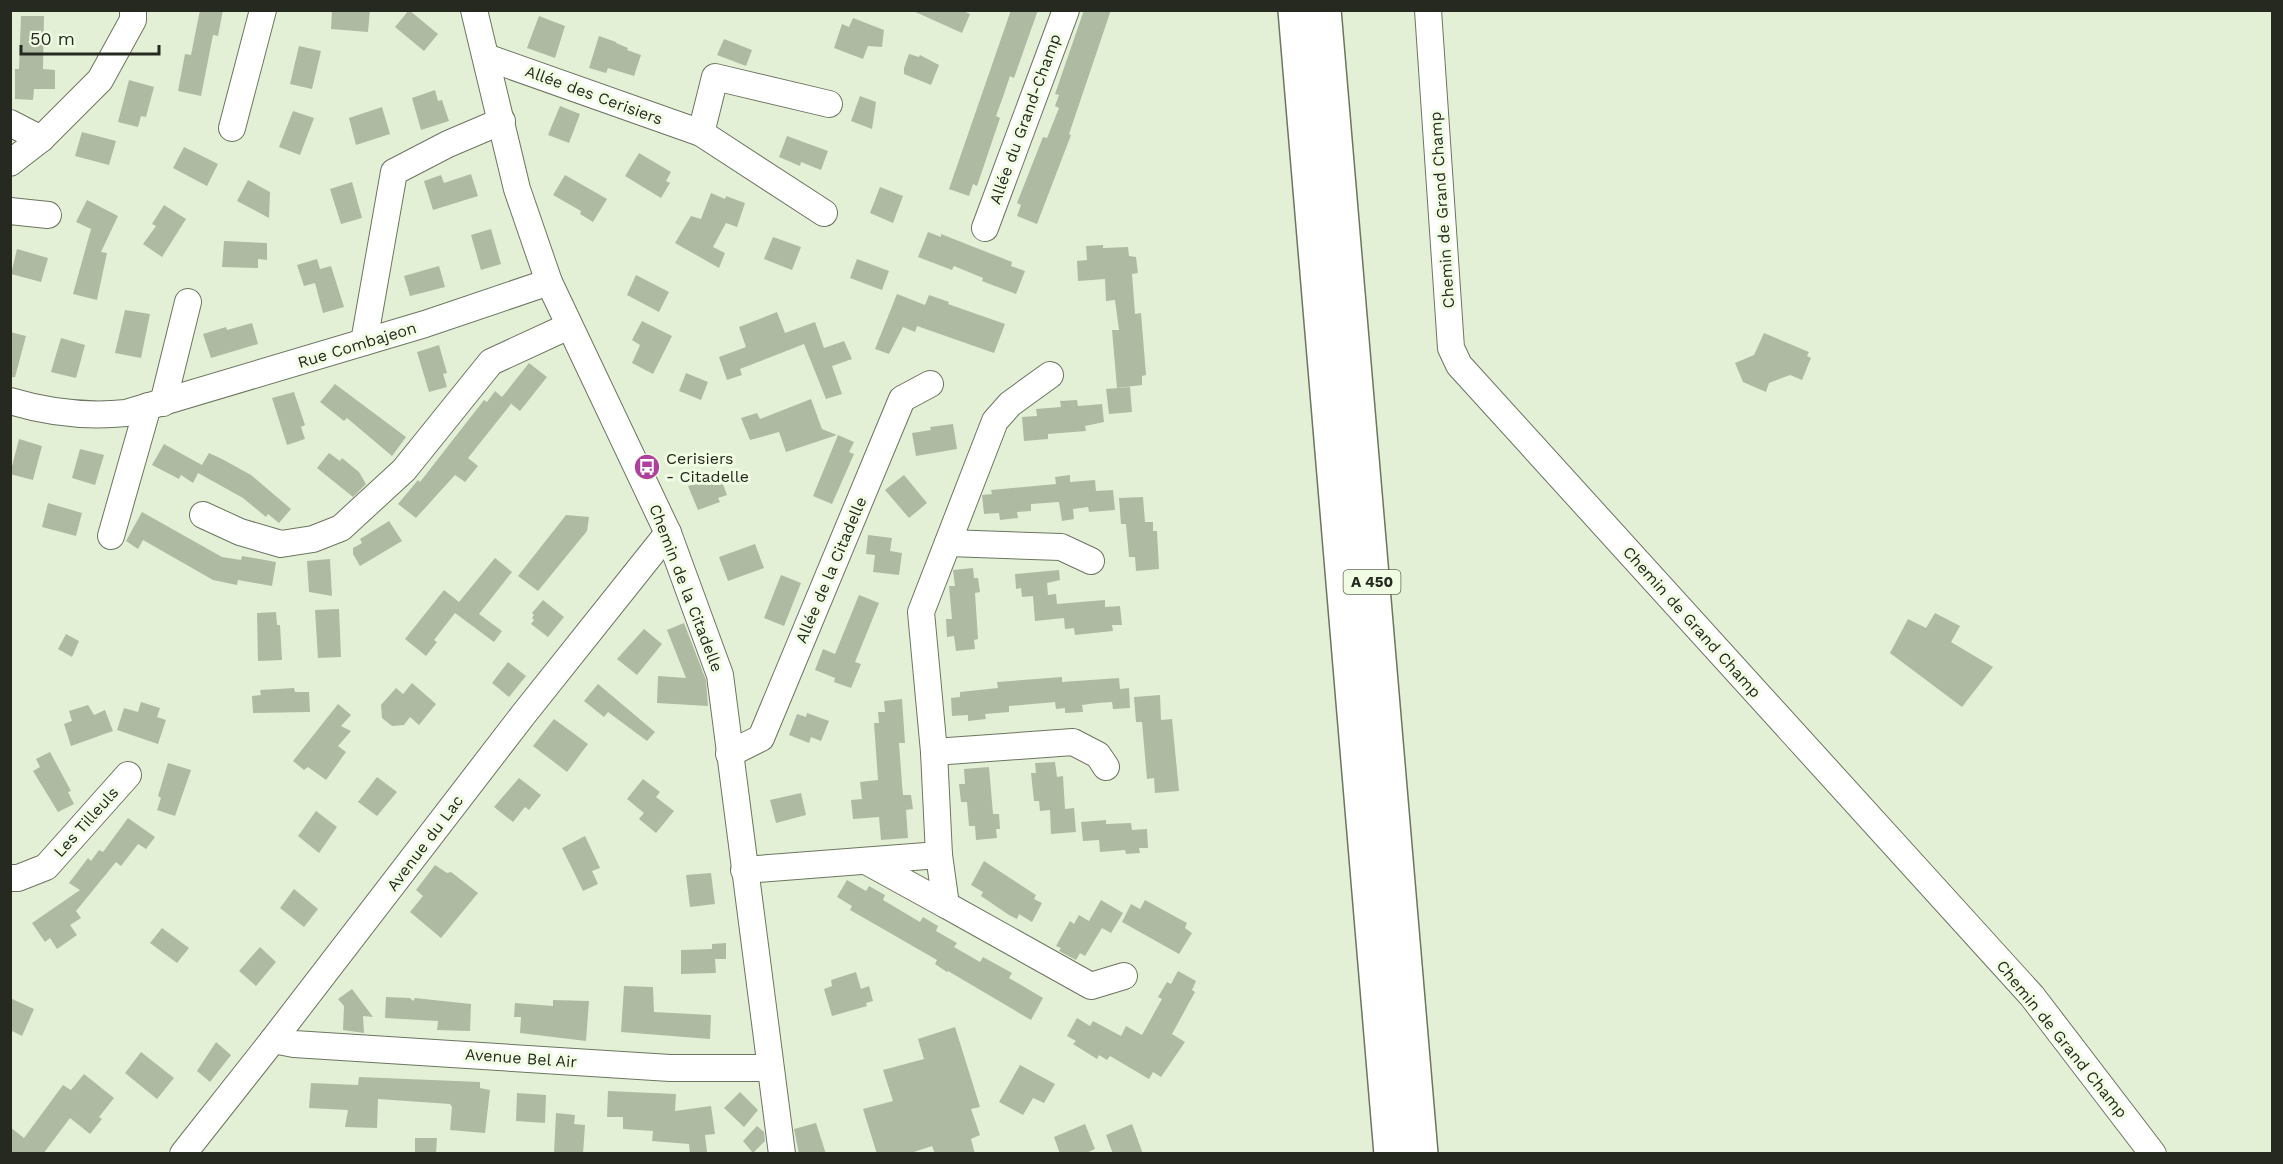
<svg xmlns="http://www.w3.org/2000/svg" width="2283" height="1164" viewBox="0 0 2283 1164" font-family="'Work Sans',sans-serif">
  <style>
    .building { fill: #afbaa2 }
    .lines { fill: none; stroke-linecap: round; stroke-linejoin: round }
    .minor-casing { stroke: #6b755f; stroke-width: 28 }
    .highway-casing { stroke: #6b755f; stroke-width: 36 }
    .minor { stroke: #fff; stroke-width: 26 }
    .highway { stroke: #fff; stroke-width: 33 }
    .labels { text-anchor: middle; dominant-baseline: central; stroke-width: 6; stroke-linejoin: round; paint-order: stroke }
    .shield { fill: #f1fde3; stroke: #62695a; stroke-width: 1.5 }
    .shield-label { font-size: 15px; font-weight: bold; fill: #252920 }
    .street-label { font-size: 16px; fill: #252920; stroke: #f1fde3 }
    .poi-label { font-size: 16px; fill: #252920; stroke: #f1fde3; text-anchor: start }
  </style>
  <rect width="100%" height="100%" fill="#e4f0d6"/>
  <g class="building">
    <path d="M200,10H223L218,36L213,35L201,96L178,91L185,54L191,55Z"/>
    <path d="M332,10H370L368,32L331,29Z"/>
    <path d="M409,10L438,34L424,51L395,27Z"/>
    <path d="M911,10H961L970,14L962,33Z"/>
    <path d="M1011,10H1038L1014,78L1010,76L1004,94L996,116L1000,118L977,186L973,184L969,196L949,189Z"/>
    <path d="M1084,10H1111L1069,134L1071,135L1037,224L1017,216L1021,205L1017,203L1043,137L1047,138L1059,108L1055,106L1059,95L1055,94Z"/>
    <path d="M21,16H44L43,69L55,70V89H34L33,100L15,99V69H19Z"/>
    <path d="M539,16L565,26L555,58L527,48Z"/>
    <path d="M853,18L884,30L882,47L868,46L863,59L834,48L842,24L849,27Z"/>
    <path d="M599,36L616,42V43L628,48L627,50L641,55L634,76L608,68L606,73L589,68Z"/>
    <path d="M724,39L752,50L746,66L717,55Z"/>
    <path d="M299,46L321,51L312,89L290,84Z"/>
    <path d="M909,54L919,57L920,55L939,65L931,85L904,74V68Z"/>
    <path d="M129,80L154,87L146,117L141,116L138,127L118,122Z"/>
    <path d="M435,90L438,101L442,100L449,121L421,130L412,98Z"/>
    <path d="M860,96L876,102L872,129L851,121Z"/>
    <path d="M560,106L580,114L569,143L548,135Z"/>
    <path d="M382,107L390,134L356,145L349,118Z"/>
    <path d="M293,111L314,118L300,155L279,147Z"/>
    <path d="M82,132L116,141L109,165L75,156Z"/>
    <path d="M787,136L828,151L821,170L801,162L800,166L779,157Z"/>
    <path d="M184,147L218,164L207,186L173,168Z"/>
    <path d="M639,153L671,172L666,181L670,183L661,198L625,176Z"/>
    <path d="M471,174L478,196L433,210L424,181L441,175L444,183Z"/>
    <path d="M565,175L607,199L593,222L580,214L581,211L553,195Z"/>
    <path d="M248,180L270,192L269,218L237,201Z"/>
    <path d="M352,182L362,218L341,224L330,189Z"/>
    <path d="M880,187L903,196L893,223L870,213Z"/>
    <path d="M711,193L725,199L726,196L745,203L737,227L726,223L713,247L725,253L719,268L675,243L691,216L701,219Z"/>
    <path d="M87,200L118,216L101,252L107,253L97,300L73,294L91,229L76,222Z"/>
    <path d="M164,205L186,219L162,257L143,244L156,226L152,224Z"/>
    <path d="M491,229L501,264L481,270L471,235Z"/>
    <path d="M928,232L941,237V234L1012,262L1011,266L1025,271L1016,294L982,281L983,278L954,266L952,270L918,257Z"/>
    <path d="M773,237L801,247L792,270L764,259Z"/>
    <path d="M224,241L267,243V260L258,259V268L222,267Z"/>
    <path d="M1103,245V248L1128,247L1129,256L1136,257L1138,273L1132,274L1135,314L1141,313L1146,375L1142,376V385L1117,388L1112,330H1119L1115,300L1106,301L1105,279L1078,281L1077,261L1087,260L1086,246Z"/>
    <path d="M17,249L48,258L41,282L11,274Z"/>
    <path d="M317,259L320,269L331,266L344,307L323,313L315,283L304,286L297,265Z"/>
    <path d="M857,259L889,271L882,290L850,278Z"/>
    <path d="M439,266L445,287L410,296L404,276Z"/>
    <path d="M636,275L669,292L659,312L627,295Z"/>
    <path d="M897,294L925,305L929,295L949,302L948,304L1005,324L994,353L917,326L915,332L903,327L889,354L875,349Z"/>
    <path d="M125,310L150,314L141,358L115,353Z"/>
    <path d="M777,312L785,333L815,322L824,348L844,341L852,359L832,366L842,394L826,399L804,344L740,369L742,375L727,380L719,357L746,347L739,327Z"/>
    <path d="M642,321L672,336L653,374L632,363L640,345L632,340Z"/>
    <path d="M252,323L258,344L211,358L203,334L226,327L227,330Z"/>
    <path d="M10,332L26,336L15,377H10Z"/>
    <path d="M1764,333L1809,352L1807,356L1811,358L1802,380L1790,375L1769,383L1766,392L1743,382L1735,363L1754,355Z"/>
    <path d="M61,338L85,345L76,378L51,372Z"/>
    <path d="M439,345L447,373L443,374L447,387L429,392L417,352Z"/>
    <path d="M529,363L547,377L520,411L509,402L511,404L468,458L478,466L465,482L455,475L416,518L398,504L418,480L420,482L484,400L487,402L495,391L502,397Z"/>
    <path d="M686,373L708,382L701,400L679,391Z"/>
    <path d="M335,384L406,437L392,456L347,418L344,421L320,402Z"/>
    <path d="M1130,387L1132,412L1109,414L1106,389Z"/>
    <path d="M294,392L305,425L301,427L305,439L287,445L272,398Z"/>
    <path d="M811,399L822,429L837,435L786,452L779,432L750,440L741,418L757,413L760,419Z"/>
    <path d="M1077,400L1078,406L1102,404L1104,422L1085,426L1086,431L1048,434V439L1024,441L1022,417L1037,416L1036,409L1061,407L1060,401Z"/>
    <path d="M953,424L957,449L916,456L912,433L931,430L930,427Z"/>
    <path d="M838,435L854,442L849,452L854,454L832,504L813,496Z"/>
    <path d="M19,439L42,446L33,480L10,474Z"/>
    <path d="M164,444L202,465L199,470L209,453L222,459L251,475L291,509L279,523L268,514L266,517L243,498L198,473L193,483L181,475L179,479L152,465Z"/>
    <path d="M80,449L104,455L95,485L72,478Z"/>
    <path d="M329,453L340,461L342,458L359,472L366,484L353,497L317,468Z"/>
    <path d="M718,471L727,495L718,498L720,502L698,510L688,486L692,485L691,482Z"/>
    <path d="M904,475L927,503L909,518L885,490Z"/>
    <path d="M1070,475V482L1095,480L1096,491L1113,490L1115,510L1089,512L1088,507L1073,509L1074,519L1062,521L1059,502L1031,504V511L1017,512L1018,518L1000,520L999,513L984,514L982,495L992,494L991,490L1056,484L1055,477Z"/>
    <path d="M1143,497L1145,522H1153V531H1157L1159,569L1136,571L1135,557H1129L1126,524H1121L1119,498Z"/>
    <path d="M48,503L82,513L76,536L42,527Z"/>
    <path d="M142,512L222,557L241,560L242,556L276,562L272,586L238,580L237,585L213,580L143,540L138,549L126,541Z"/>
    <path d="M566,515L589,517L587,531L538,591L518,576Z"/>
    <path d="M389,521L402,541L360,566L353,554V548L362,543L360,539Z"/>
    <path d="M868,535L892,538L890,551L902,553L899,575L873,572L875,555L866,554Z"/>
    <path d="M755,544L764,568L728,581L719,557Z"/>
    <path d="M495,558L512,572L479,614L502,631L494,642L455,613L434,640L437,642L426,656L405,639L444,590L459,602Z"/>
    <path d="M330,559L332,596L309,592L307,561Z"/>
    <path d="M973,568L974,578H978L980,592L975,593L978,639L974,640L975,649L956,651L954,636L947,637L946,619H952L949,586H955L953,570Z"/>
    <path d="M1059,570L1060,580L1047,583L1048,595L1056,594L1057,604L1105,600V607L1120,606L1122,625H1112L1113,631L1075,635L1074,628L1065,629L1064,618L1035,621L1033,596L1022,597L1021,588L1016,589L1015,574Z"/>
    <path d="M781,575L801,583L784,626L764,618Z"/>
    <path d="M859,595L879,603L855,662L861,664L851,688L834,682L835,678L815,670L823,649L835,654Z"/>
    <path d="M543,600L564,617L548,637L531,624L534,620L532,618L534,615L532,613Z"/>
    <path d="M339,609L341,657L318,658L315,610Z"/>
    <path d="M276,612L277,625H280L282,660L258,661L257,613Z"/>
    <path d="M1935,613L1960,626L1951,642L1993,667L1962,707L1890,653L1908,619L1926,628Z"/>
    <path d="M684,623L706,680L708,706L657,703L658,676L686,678L667,630Z"/>
    <path d="M644,629L662,644L637,675L617,659Z"/>
    <path d="M66,634L79,641L72,657L58,649Z"/>
    <path d="M508,662L526,676L509,697L492,683Z"/>
    <path d="M1062,677V682L1119,678L1120,689L1129,688L1130,708L1113,709L1112,702L1097,703L1082,705L1083,712L1065,713V708L1056,709L1055,702L1009,706V712L985,714L986,719L968,721V715L952,716L951,698L960,697V692L998,688L997,682Z"/>
    <path d="M412,683L436,704L419,725L410,717L404,725L392,726L382,718L381,705L396,688L403,694Z"/>
    <path d="M598,684L655,732L647,741L608,712L604,717L584,701Z"/>
    <path d="M294,688L295,692H309L310,712L253,713L252,696L261,695L260,690Z"/>
    <path d="M1160,695L1161,720L1172,719L1179,791L1155,793L1154,778L1147,779L1142,722H1136L1134,697Z"/>
    <path d="M902,699L905,743H899L902,784L903,795H911L913,809L906,810L908,838L881,840L879,817L853,819L851,800L862,799L860,782L878,780L874,723H879L878,712H885L884,701Z"/>
    <path d="M141,702L160,708L157,717L166,720L158,744L117,730L124,708L138,712Z"/>
    <path d="M338,704L351,715L341,726L351,731L338,746L346,752L326,780L308,767L304,770L293,761Z"/>
    <path d="M88,705L94,715L105,710L113,731L71,746L64,724L72,721L69,711Z"/>
    <path d="M807,713L829,721L821,741L811,737L809,743L789,735L797,714L806,717Z"/>
    <path d="M554,719L588,744L567,772L533,746Z"/>
    <path d="M50,752L71,791L68,792L74,804L58,812L33,771L40,767L36,759Z"/>
    <path d="M1055,762L1057,777L1063,776L1065,809L1074,808L1076,832L1051,834L1050,810L1040,811L1039,801H1034L1031,773H1036L1035,763Z"/>
    <path d="M168,763L191,770L175,816L157,810L161,798L158,796Z"/>
    <path d="M989,767L993,814H999L1000,829H996L997,838L976,840L975,826H969L967,802H961L959,784H965L964,769Z"/>
    <path d="M377,777L397,792L377,816L358,802Z"/>
    <path d="M519,778L541,795L529,810L525,807L513,822L494,807Z"/>
    <path d="M643,779L660,792L656,797L674,811L656,833L639,819L644,813L627,799Z"/>
    <path d="M801,793L806,815L776,823L770,800Z"/>
    <path d="M316,811L337,827L319,853L298,836Z"/>
    <path d="M128,818L155,837L146,849L138,844L121,866L116,862L76,911L81,918L70,925L77,935L57,949L50,938L45,942L32,923L80,890L69,883L88,858L91,861L99,850L103,852Z"/>
    <path d="M1106,820V824L1131,823L1132,830L1147,829L1148,848H1139L1140,853L1126,854L1125,850L1100,852L1099,840L1083,841L1081,822Z"/>
    <path d="M585,836L600,868L592,871L598,884L583,891L562,848Z"/>
    <path d="M984,861L1036,895L1034,899L1042,903L1032,922L1019,914L1017,919L1009,915L981,896L983,892L971,885Z"/>
    <path d="M435,865L447,873L451,872L478,893L441,938L410,912L423,896L416,890Z"/>
    <path d="M711,873L715,904L690,907L686,875Z"/>
    <path d="M847,880L866,891L869,886L885,895L883,900L920,922L923,917L938,926L936,931L957,943L954,947L980,962L983,957L1012,973L1009,978L1043,998L1031,1020L948,971L947,972L935,964L937,960L850,910L852,906L837,897Z"/>
    <path d="M294,889L318,909L304,927L280,908Z"/>
    <path d="M1101,900L1123,913L1111,933L1102,928L1085,956L1080,953L1076,960L1059,951L1061,948L1056,946L1070,921L1074,924L1079,915L1089,921Z"/>
    <path d="M1145,900L1187,923L1185,928L1192,933L1179,954L1122,922L1131,904L1140,909Z"/>
    <path d="M162,928L189,948L177,963L150,943Z"/>
    <path d="M726,943V959H715L716,973L681,974V950L712,949V944Z"/>
    <path d="M260,947L276,962L256,986L239,971Z"/>
    <path d="M1178,971L1196,981L1192,990L1195,992L1172,1034L1185,1042L1161,1077L1153,1072L1149,1079L1110,1056L1107,1060L1099,1055L1097,1059L1073,1044L1076,1041L1067,1036L1077,1018L1090,1026L1093,1021L1121,1036L1126,1026L1142,1035L1162,999L1158,997L1167,982L1171,984Z"/>
    <path d="M856,972L861,989L869,986L873,1001L866,1003L867,1006L832,1016L824,989L832,986L831,980Z"/>
    <path d="M624,986L653,987L654,1012L711,1015L710,1039L621,1032Z"/>
    <path d="M352,989L373,1017L363,1016L364,1033L343,1030L344,1006L338,999Z"/>
    <path d="M386,997L410,998L413,1001L415,998L471,1004L470,1031L437,1030L438,1021L385,1018Z"/>
    <path d="M10,998L34,1009L22,1036L10,1030Z"/>
    <path d="M553,1000L589,1001L586,1041L520,1033L521,1017H514L515,1003L553,1006Z"/>
    <path d="M955,1027L980,1107L971,1109L980,1135L971,1139L975,1154H935L932,1146L908,1154H877L863,1109L893,1101L883,1070L924,1059L918,1039Z"/>
    <path d="M216,1042L231,1055L210,1082L197,1071Z"/>
    <path d="M141,1052L174,1078L157,1099L125,1073Z"/>
    <path d="M1020,1065L1055,1084L1044,1103L1033,1098L1023,1115L999,1102Z"/>
    <path d="M84,1074L114,1098L99,1117L102,1119L90,1134L70,1118L43,1154H10V1127L24,1138L63,1085L71,1090Z"/>
    <path d="M359,1077L480,1082V1088L490,1090L485,1133L450,1130L452,1107L450,1104L378,1099L377,1128L345,1127L348,1110L309,1108L311,1083L358,1085Z"/>
    <path d="M608,1091L676,1094L675,1111L711,1106L715,1134L705,1135L707,1152L690,1154L689,1144L652,1141L653,1131L623,1129V1117H607Z"/>
    <path d="M740,1092L758,1110L744,1127L724,1108Z"/>
    <path d="M517,1093L546,1095L545,1123L516,1121Z"/>
    <path d="M556,1113L575,1115L574,1124L585,1125L583,1154H554Z"/>
    <path d="M816,1123L826,1154H799L794,1129Z"/>
    <path d="M1085,1124L1095,1149L1084,1154H1060L1054,1137Z"/>
    <path d="M1132,1124L1143,1154H1113L1106,1135Z"/>
    <path d="M757,1126L764,1132L765,1141L753,1153L743,1141Z"/>
    <path d="M415,1138H437L436,1154H415Z"/>
  </g>
  <g class="lines">
    <g class="minor-casing">
      <g id="minor">
        <path d="M474,10L517,189L549,282L668,533L720,675L782,1154"/>
        <path d="M1428,10L1451,348L1459,365L2032,996L2153,1154"/>
        <path d="M486,57L701,133L824,213"/>
        <path d="M10,123L41,139"/>
        <path d="M232,128L263,10"/>
        <path d="M701,133L715,77L829,104"/>
        <path d="M10,163L41,139L100,80L133,20V10"/>
        <path d="M10,211L48,215"/>
        <path d="M985,228L1066,10"/>
        <path d="M364,342L394,172L448,144L502,121"/>
        <path d="M1050,375L1010,404L995,421L921,612L934,752L939,855L946,905L1091,986L1124,976"/>
        <path d="M10,401C50,413 86,417 126,413L425,324L549,282"/>
        <path d="M163,403L188,302"/>
        <path d="M203,515L240,532L281,544L313,539L341,528L404,470L491,362L569,326"/>
        <path d="M111,536L148,406"/>
        <path d="M948,543L1061,547L1091,561"/>
        <path d="M934,752L1073,742L1098,755L1106,767"/>
        <path d="M729,754L761,738L902,399L930,384"/>
        <path d="M866,861L946,905"/>
        <path d="M744,870L939,855"/>
        <path d="M10,878H18L46,867L128,775"/>
        <path d="M273,1040L294,1044L670,1068H770"/>
        <path d="M183,1154L273,1040L523,715L668,533"/>
      </g>
    </g>
    <g class="highway-casing">
      <g id="highway">
        <path d="M1295,10L1391,1154"/>
        <path d="M1324,10L1421,1154"/>
      </g>
    </g>
    <use href="#minor" class="minor"/>
    <use href="#highway" class="highway"/>
  </g>
  <defs>
    <g id="bus-disc" transform="scale(1.35)"><circle r="9.5" fill="#af409d" stroke="#f1fde3"/><path d="M-5-6H5V4H4V6H2V4H-2V6H-4V4H-5ZM-3.5-4V0h7V-4ZM-3.5 1.2v1.5H-2V1.2ZM2 1.2v1.5H3.5V1.2Z" fill="#fff"/></g>
  </defs>
  <g fill-rule="evenodd">
    <use href="#bus-disc" x="647" y="467"/>
  </g>
  <g class="labels">
    <rect class="shield" x="1343.5" y="570" width="57" height="24" rx="4.5"/>
    <g class="shield-label">
      <text x="1372" y="582">A 450</text>
    </g>
    <g class="street-label">
      <text transform="translate(594 95) rotate(20)">Allée des Cerisiers</text>
      <text transform="translate(1025 119) rotate(-70)">Allée du Grand-Champ</text>
      <text transform="translate(1442 210) rotate(-94)">Chemin de Grand Champ</text>
      <text transform="translate(357 345) rotate(-17)">Rue Combajeon</text>
      <text transform="translate(831 570) rotate(-67)">Allée de la Citadelle</text>
      <text transform="translate(686 588) rotate(69)">Chemin de la Citadelle</text>
      <text transform="translate(1692 622) rotate(48)">Chemin de Grand Champ</text>
      <text transform="translate(86 822) rotate(-48)">Les Tilleuls</text>
      <text transform="translate(425 843) rotate(-53)">Avenue du Lac</text>
      <text transform="translate(2062 1039) rotate(51)">Chemin de Grand Champ</text>
      <text transform="translate(521 1058) rotate(4)">Avenue Bel Air</text>
    </g>
    <g class="poi-label">
      <text x="666" y="458">Cerisiers<tspan x="666" dy="18">- Citadelle</tspan></text>
    </g>
  </g>
  <rect width="2283" height="1164" fill="none" stroke="#252920" stroke-width="24"/>
  <path d="M21 45v9h138v-9" fill="none" stroke="#252920" stroke-width="3"/>
  <text x="30" y="45" font-size="18" fill="#252920" stroke="#f1fde3" stroke-width="4.5" paint-order="stroke">50 m</text>
</svg>
